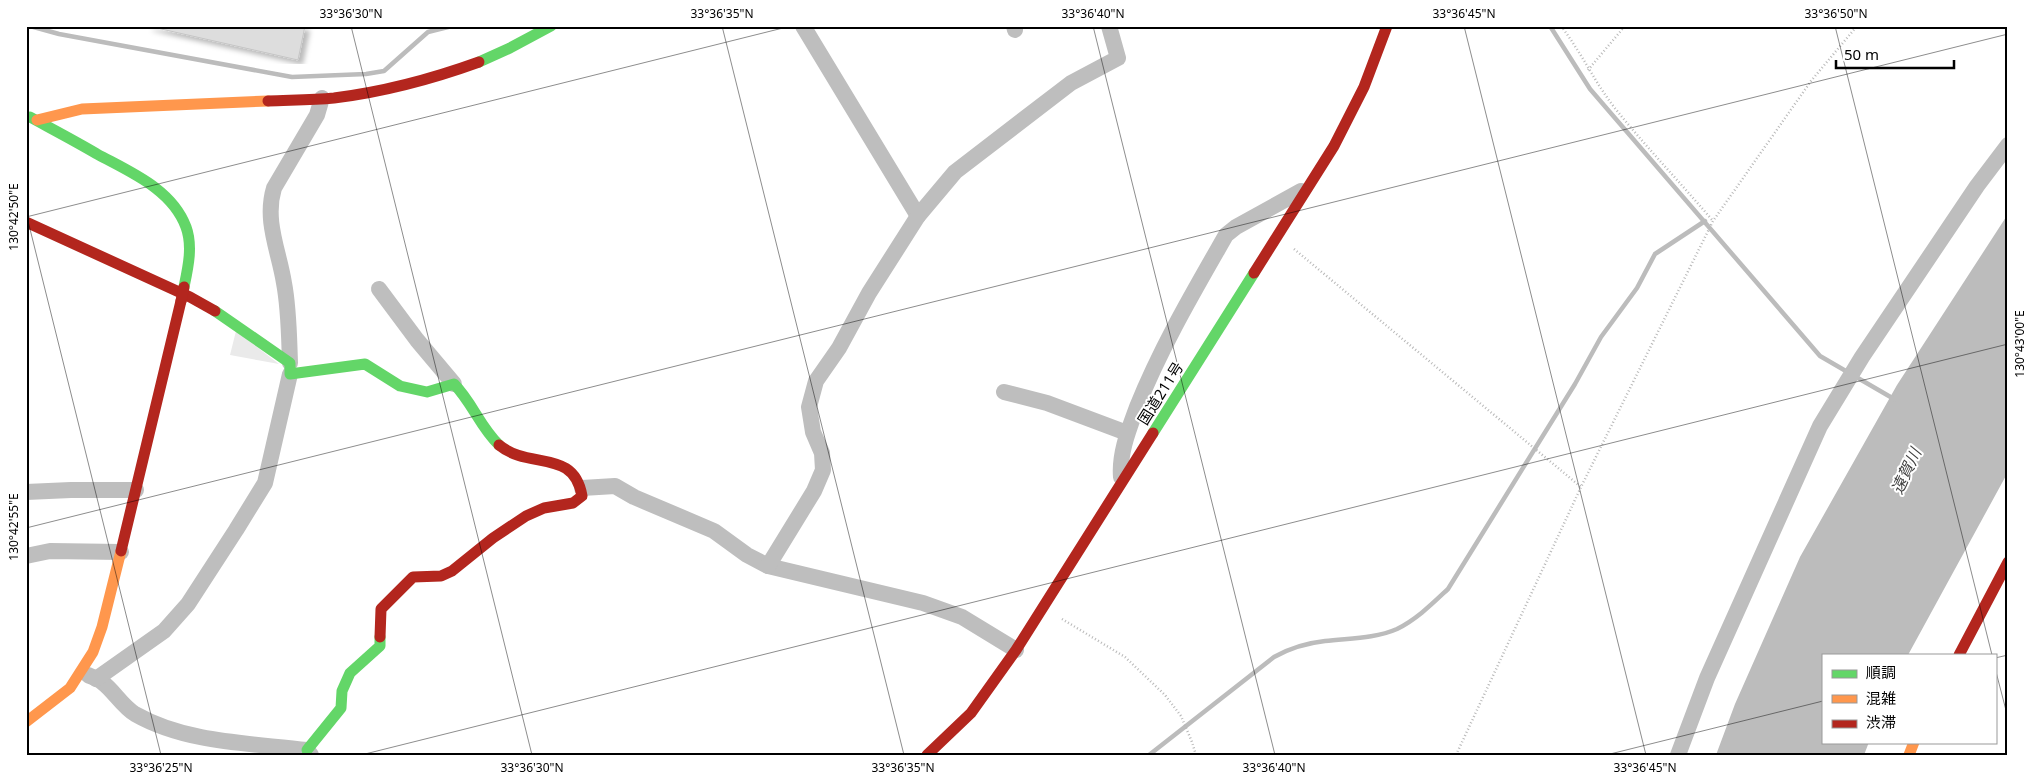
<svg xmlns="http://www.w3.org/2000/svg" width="2034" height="781" viewBox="0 0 2034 781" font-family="'Noto Sans','Noto Sans JP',sans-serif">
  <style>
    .green { fill: #eaeaea }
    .water { fill: #bcbcbc }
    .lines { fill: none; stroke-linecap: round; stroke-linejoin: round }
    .stream { stroke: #bcbcbc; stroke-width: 4.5 }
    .building { fill: #ddd; stroke: #c5c5c5; filter: url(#shadow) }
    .path { stroke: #b8b8b8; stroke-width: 2.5; stroke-dasharray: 1 2.5; stroke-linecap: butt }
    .street { stroke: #bebebe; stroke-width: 16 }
    .fast { stroke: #63d668; stroke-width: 11 }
    .slow { stroke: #ff974d; stroke-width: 11 }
    .jam { stroke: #b3261e; stroke-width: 11 }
    .jam-bridge { stroke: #b3261e; stroke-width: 11 }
    .ticks { fill: none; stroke: #000; stroke-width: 1; stroke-opacity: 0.45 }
    .labels { text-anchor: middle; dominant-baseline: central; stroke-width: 4; stroke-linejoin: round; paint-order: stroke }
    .street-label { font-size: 15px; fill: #000; stroke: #fff }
    .water-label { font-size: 16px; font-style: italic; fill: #414141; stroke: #fff }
    .neatline { fill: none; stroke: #000; stroke-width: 2 }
    .ticks-label { font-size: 12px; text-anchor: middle; fill: #000 }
  </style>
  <defs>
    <filter id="shadow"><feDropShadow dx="4.5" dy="4.5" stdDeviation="2.5" flood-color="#0004"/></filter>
  </defs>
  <rect width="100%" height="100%" fill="#fff"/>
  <path class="green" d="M236,331L279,364L230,355Z"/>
  <path class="water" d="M2008,214V472L1908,655H1823V742H1869L1864,755H1716L1735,704L1800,557L1897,385Z"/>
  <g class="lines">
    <g class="stream">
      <path d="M30,26L59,34L292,77L366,74L384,71L428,32L452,26"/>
      <path d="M1550,26L1590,89L1820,356L1894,399"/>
      <path d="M1149,755L1274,657C1290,648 1307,643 1325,641C1349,638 1374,639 1397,629C1417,619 1432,604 1448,589L1575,384L1601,337L1637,288L1655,254L1705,221"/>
    </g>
  </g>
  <path class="building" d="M148,26H305L298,60Z"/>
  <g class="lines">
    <g class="path">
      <path d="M1561,26C1581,52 1594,81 1614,107C1645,146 1680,182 1713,221"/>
      <path d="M1588,70L1625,26"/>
      <path d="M1294,249L1581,487"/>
      <path d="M1062,619L1125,657L1165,695L1181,716L1192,742L1196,755"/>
      <path d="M1456,755L1581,487L1713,221L1811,81L1857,26"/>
    </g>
    <g class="street">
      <path d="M803,26L918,216"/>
      <path d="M1014,26L1015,30"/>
      <path d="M379,289L417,340L454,384"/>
      <path d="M290,363C289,337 289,309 284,283C279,251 264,221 274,188L317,115L322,98"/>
      <path d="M1004,392L1047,403L1127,433"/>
      <path d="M1121,477C1119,453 1129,429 1137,407C1161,347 1194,291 1226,235L1236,227L1301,191"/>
      <path d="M582,488L615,486L634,497L714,531L747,555L768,566L923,603L962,617L1016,650"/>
      <path d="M26,492L71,490H136"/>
      <path d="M26,556L50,551L121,552"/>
      <path d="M768,566L814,491L823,470L822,453L813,432L809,407L816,381L839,348L869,293L918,216L955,172L1071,83L1118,58L1109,26"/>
      <path d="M88,675C92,677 98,679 102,682C114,691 122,706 135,714C186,743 249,743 307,750L311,755"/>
      <path d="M96,679L164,631L188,604L236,530L265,483L290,374"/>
      <path d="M1678,755L1707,678L1820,426L1862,357L1977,186L2008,145"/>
    </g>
    <g class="fast">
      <path d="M479,62L510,48L551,26"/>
      <path d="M30,117C52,129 75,141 97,154C130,172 172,189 186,227C193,246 188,268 184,287"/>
      <path d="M215,311L290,363V374L365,364L400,386L427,392L454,384C472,402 480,427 499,445"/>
      <path d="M1153,433L1254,273"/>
      <path d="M307,750L341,708L342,691L350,673L380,646V637"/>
    </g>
    <g class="slow">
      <path d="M37,120L82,109L268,101"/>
      <path d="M26,722L70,688L93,652L102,627L121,551"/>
      <path d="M1909,755L1914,742"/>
    </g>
    <g class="jam">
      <path d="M268,101C290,100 312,100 334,98C383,92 432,79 479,62"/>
      <path d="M26,222L190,297L215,311"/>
      <path d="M1254,273L1334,146L1364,87L1387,26"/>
      <path d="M121,551L181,301"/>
      <path d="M380,637L381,609L413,577L441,576L452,571L493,538L526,516L544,508L573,503L582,496C574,448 529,470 499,445"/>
      <path d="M1959,655L2008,562"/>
      <path d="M927,755L971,713L1016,650L1153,433"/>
    </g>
    <path class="jam-bridge" d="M181,301L184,287"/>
  </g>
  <path class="ticks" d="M351,26L532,755M722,26L904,755M1093,26L1275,755M1464,26L1646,755M1835,26L1992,655M26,213L161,755M26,217L791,26M26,528L2008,34M1995,658L2008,655M1995,668L2008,718M361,755L2008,344M1606,755L1823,701"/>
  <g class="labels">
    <g class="street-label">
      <text transform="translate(1160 393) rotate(-58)">国道211号</text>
    </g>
    <g class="water-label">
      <text transform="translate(1906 471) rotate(-65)">遠賀川</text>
    </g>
  </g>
  <rect width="2034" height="781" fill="none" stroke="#ffffff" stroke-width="55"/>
  <rect x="1822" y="654" width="175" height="90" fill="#ffffff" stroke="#999999"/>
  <rect x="1832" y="670" width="25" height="8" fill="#63d668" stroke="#999999"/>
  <text x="1866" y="678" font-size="15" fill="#000000">順調</text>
  <rect x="1832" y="695" width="25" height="8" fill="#ff974d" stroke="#999999"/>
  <text x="1866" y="704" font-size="15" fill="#000000">混雑</text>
  <rect x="1832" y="720" width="25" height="8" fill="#b3261e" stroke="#999999"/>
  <text x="1866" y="728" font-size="15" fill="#000000">渋滞</text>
  <path d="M1836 60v8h118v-8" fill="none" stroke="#000000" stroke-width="2.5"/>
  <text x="1844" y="60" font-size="15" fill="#000000" stroke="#ffffff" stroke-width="4" paint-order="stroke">50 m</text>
  <rect x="28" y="28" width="1978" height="726" class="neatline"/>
  <g class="ticks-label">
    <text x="351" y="18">33°36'30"N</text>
    <text x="722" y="18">33°36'35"N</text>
    <text x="1093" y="18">33°36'40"N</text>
    <text x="1464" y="18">33°36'45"N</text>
    <text x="1836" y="18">33°36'50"N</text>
    <text transform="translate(14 217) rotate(-90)" y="4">130°42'50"E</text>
    <text transform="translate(2020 344) rotate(-90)" y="4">130°43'00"E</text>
    <text transform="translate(14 527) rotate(-90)" y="4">130°42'55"E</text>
    <text x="161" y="772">33°36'25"N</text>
    <text x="532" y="772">33°36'30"N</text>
    <text x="903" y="772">33°36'35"N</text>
    <text x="1274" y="772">33°36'40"N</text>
    <text x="1645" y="772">33°36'45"N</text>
  </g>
</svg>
